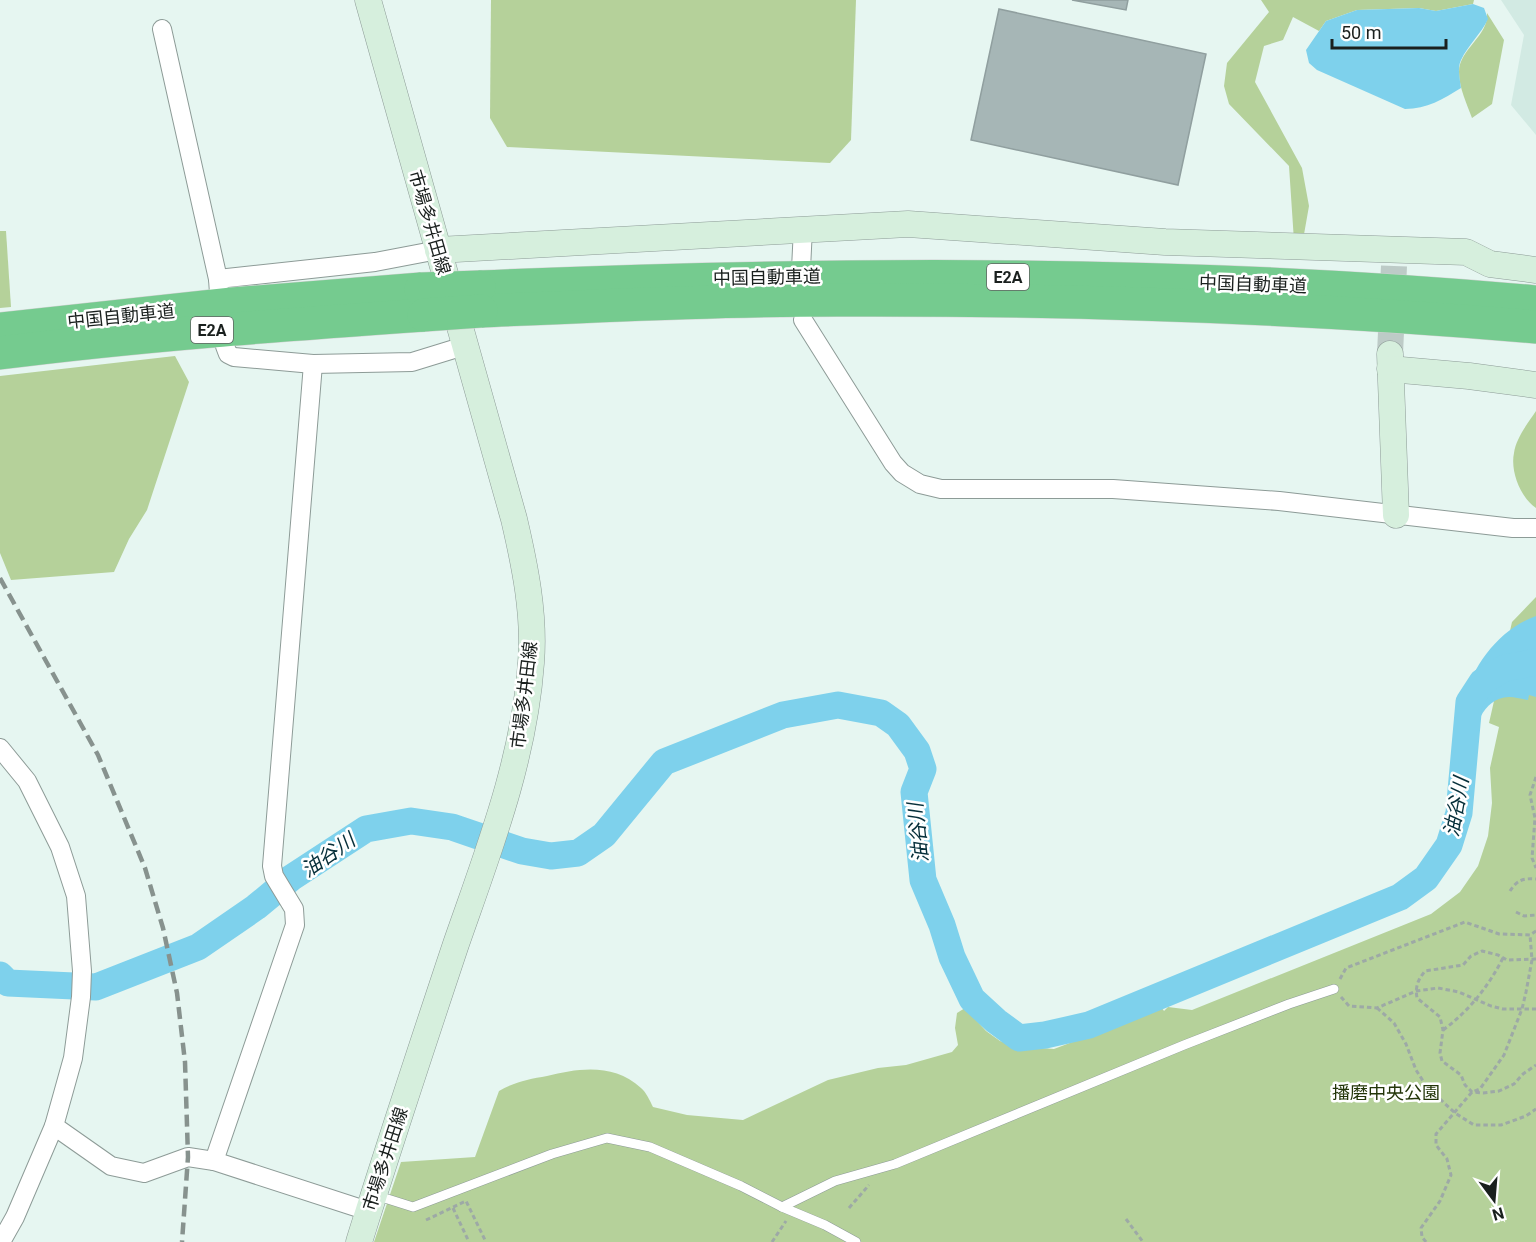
<svg xmlns="http://www.w3.org/2000/svg" width="1536" height="1242" viewBox="0 0 1536 1242" font-family="Roboto,'Noto Sans JP',sans-serif">
  <style>
    .built { fill: #d2eae3 }
    .green { fill: #b5d19a }
    .water { fill: #7ed1ec }
    .lines { fill: none; stroke-linecap: round; stroke-linejoin: round }
    .river { stroke: #7ed1ec; stroke-width: 27 }
    .building { fill: #a6b6b6; stroke: #909f9f; stroke-width: 1.5 }
    .secondary-tunnel { stroke: #bdcbc7; stroke-width: 26; stroke-dasharray: 26 13; stroke-linecap: butt }
    .lane-casing { stroke: #8d9b97; stroke-width: 10 }
    .street-casing { stroke: #8d9b97; stroke-width: 20 }
    .secondary-casing { stroke: #8d9b97; stroke-width: 27 }
    .highway-casing { stroke: #d1d2d2; stroke-width: 34 }
    .path { stroke: #9da9a6; stroke-width: 3; stroke-dasharray: 4.5 3; stroke-linecap: butt }
    .lane { stroke: #fff; stroke-width: 9 }
    .street { stroke: #fff; stroke-width: 18 }
    .secondary { stroke: #d6efdd; stroke-width: 26 }
    .highway { stroke: #75cb8f; stroke-width: 33 }
    .rail { stroke: #87928e; stroke-width: 4.5; stroke-dasharray: 12 6; stroke-linecap: butt }
    .highway-bridge-casing { stroke: #d1d2d2; stroke-width: 34; stroke-linecap: butt }
    .highway-bridge { stroke: #75cb8f; stroke-width: 33 }
    .labels { text-anchor: middle; dominant-baseline: central; stroke-width: 5; stroke-linejoin: round; paint-order: stroke }
    .shield { fill: #fff; stroke: #5f6362; stroke-width: 1.5 }
    .shield-label { font-size: 16px; font-weight: bold; fill: #1a201e }
    .street-label { font-size: 18px; fill: #1a201e; stroke: #fff }
    .park-label { font-size: 18px; fill: #233609; stroke: #fff }
    .water-label { font-size: 20px; font-style: italic; fill: #062f3a; stroke: #fff }
  </style>
  <rect width="100%" height="100%" fill="#e6f6f1"/>
  <path class="built" d="M1501,0H1536V135L1511,105L1524,35Z"/>
  <g class="green">
    <path d="M491,0H856L851,140L830,163L507,147L490,118Z"/>
    <path d="M1261,0H1474L1473,4L1436,11L1419,8L1357,10L1326,21L1319,31L1293,17L1283,40L1264,46L1255,82L1302,168L1309,206L1303,240L1294,241L1289,166L1229,104L1224,86L1227,63L1269,12Z"/>
    <path d="M1487,13L1504,40L1492,104L1472,118C1467,104 1459,88 1459,72C1459,49 1489,36 1487,13Z"/>
    <path d="M0,231H6L11,307L0,308Z"/>
    <path d="M175,356L189,382L147,510L129,539L114,572L11,580L0,553V376Z"/>
    <path d="M1536,411V508C1521,498 1510,472 1514,453C1516,438 1528,423 1536,411Z"/>
    <path d="M1536,597V1242H374L401,1162L475,1157L499,1091C514,1082 530,1079 547,1076C579,1068 614,1063 641,1088C646,1092 650,1101 653,1107L687,1115L743,1120L828,1080L878,1068L906,1065L952,1052L958,1045L955,1028L957,1013L965,1008L986,1031L1000,1041L1015,1046L1054,1049L1162,1008L1164,1011L1168,1007L1192,1010L1431,914L1460,892L1478,866L1488,836L1492,803L1490,768L1499,727L1489,723L1512,622Z"/>
  </g>
  <g class="water">
    <path d="M1473,4L1484,8L1488,19C1481,34 1468,45 1461,60C1457,68 1460,79 1461,88C1443,99 1427,109 1405,109L1317,70L1309,63L1306,50L1326,21L1357,10L1419,8L1436,11Z"/>
    <path d="M1536,616V697L1529,695L1528,700C1522,699 1515,697 1509,697C1481,698 1475,730 1469,751C1467,738 1461,712 1464,700C1473,664 1500,629 1536,616Z"/>
  </g>
  <g class="lines">
    <path class="river" d="M0,975L8,983L96,987L198,947L256,907L291,878L366,829L411,821L452,827L522,851L551,856L578,853L604,835L664,762L783,715L838,705L881,713L898,725L917,751L923,769L914,792L923,880L942,925L952,957L972,999L996,1021L1019,1038L1045,1035L1089,1025L1400,897L1426,878L1449,845L1459,813L1469,702L1482,682L1505,668L1536,662"/>
  </g>
  <g class="building">
    <path d="M1072,0H1128L1126,10Z"/>
    <path d="M999,9L1206,54L1178,185L971,140Z"/>
  </g>
  <g class="lines">
    <path class="secondary-tunnel" d="M1390,354L1394,266"/>
    <g class="lane-casing">
      <g id="lane">
        <path d="M375,1195L413,1207L552,1154L607,1138L650,1147L741,1186L782,1207L825,1225L856,1242"/>
        <path d="M782,1207L835,1181L895,1164L1184,1045L1289,1004L1334,989"/>
      </g>
    </g>
    <g class="street-casing">
      <g id="street">
        <path d="M162,29L218,279L219,293"/>
        <path d="M801,269L803,228"/>
        <path d="M218,279L375,262L438,250"/>
        <path d="M803,320L893,463L902,473L920,484L941,489H1113L1279,501L1513,528H1536"/>
        <path d="M225,346L228,354L234,357L313,364L412,362L464,346"/>
        <path d="M0,748L27,781L60,847L76,896L82,971L81,997L73,1058L54,1126L15,1217L1,1242"/>
        <path d="M54,1126L111,1166L144,1173L188,1157L214,1161L368,1211"/>
        <path d="M214,1161L295,925L294,909L274,876L272,866L313,364"/>
      </g>
    </g>
    <g class="secondary-casing">
      <g id="secondary">
        <path d="M438,250L908,224L1165,242L1466,252L1490,264L1536,270"/>
        <path d="M1390,354L1396,515"/>
        <path d="M1390,369L1469,376L1536,385"/>
        <path d="M359,1242C390,1142 423,1043 456,944C488,852 524,761 531,663C535,615 525,566 514,519L368,0"/>
      </g>
    </g>
    <g class="highway-casing">
      <g id="highway">
        <path d="M479,287C831,272 1184,270 1536,302"/>
        <path d="M481,311C600,306 718,300 837,300C1070,299 1304,307 1536,327"/>
        <path d="M0,329L232,304L421,289"/>
        <path d="M0,353C141,335 282,325 424,315"/>
      </g>
    </g>
    <g class="path">
      <path d="M1536,777L1530,795L1535,818L1532,858L1536,868"/>
      <path d="M1510,891C1517,880 1523,878 1536,879"/>
      <path d="M1516,912L1524,916L1536,915"/>
      <path d="M1536,959L1507,960L1498,955L1482,951L1471,956L1463,965L1425,971C1418,980 1415,986 1417,998L1440,1017L1443,1030L1440,1053L1442,1061L1461,1075L1465,1085L1472,1092L1483,1093L1499,1091L1514,1084L1523,1074L1536,1065"/>
      <path d="M1340,979L1346,968L1465,922L1499,934L1530,935L1536,931"/>
      <path d="M1341,997L1349,1006L1377,1008L1416,991L1438,988L1459,992L1491,1006L1503,1009H1536"/>
      <path d="M1377,1008L1394,1023L1406,1044L1416,1070L1427,1087L1455,1113L1474,1125H1501L1526,1116L1536,1109"/>
      <path d="M1443,1030C1469,1011 1488,987 1503,958"/>
      <path d="M453,1208L469,1242"/>
      <path d="M849,1208L869,1185"/>
      <path d="M1126,1219L1143,1242"/>
      <path d="M426,1220L466,1201L486,1242"/>
      <path d="M772,1242L786,1221"/>
      <path d="M1426,1242L1422,1237L1421,1228L1440,1201L1451,1175L1447,1159L1436,1145V1134L1472,1092L1480,1089L1504,1055L1522,1009L1526,992L1532,960L1530,935"/>
    </g>
    <use href="#lane" class="lane"/>
    <use href="#street" class="street"/>
    <use href="#secondary" class="secondary"/>
    <use href="#highway" class="highway"/>
    <path class="rail" d="M0,578L98,755L145,868L163,928L177,993L185,1062L188,1157L182,1242"/>
    <g class="highway-bridge-casing">
      <g id="highway-bridge">
        <path d="M421,289L479,287"/>
        <path d="M424,315L481,311"/>
      </g>
    </g>
    <use href="#highway-bridge" class="highway-bridge"/>
  </g>
  <g class="labels">
    <g class="shield">
      <rect x="987" y="264" width="42" height="26" rx="4.5"/>
      <rect x="191" y="317" width="42" height="26" rx="4.5"/>
    </g>
    <g class="shield-label">
      <text x="1008" y="277">E2A</text>
      <text x="212" y="330">E2A</text>
    </g>
    <g class="street-label">
      <text transform="translate(430 222) rotate(74)">市場多井田線</text>
      <text transform="translate(767 277) rotate(-1)">中国自動車道</text>
      <text transform="translate(1253 284) rotate(2)">中国自動車道</text>
      <text transform="translate(121 316) rotate(-6)">中国自動車道</text>
      <text transform="translate(524 695) rotate(-83)">市場多井田線</text>
      <text transform="translate(385 1159) rotate(-72)">市場多井田線</text>
    </g>
    <g class="park-label">
      <text x="1386" y="1092">播磨中央公園</text>
    </g>
    <g class="water-label">
      <text transform="translate(1456 807) rotate(-80)">油谷川</text>
      <text transform="translate(918 833) rotate(-96)">油谷川</text>
      <text transform="translate(328 855) rotate(-35)">油谷川</text>
    </g>
  </g>
  <g transform="translate(1494 1200) rotate(164)" stroke="#ffffff" stroke-width="4.5" paint-order="stroke">
  <path d="M0-4.5L10 22L0 15L-10 22Z" fill="#1a201e"/>
  <text y="-9" font-size="16" font-weight="bold" text-anchor="middle" fill="#1a201e">N</text>
  </g>
  <path d="M1332 39v9h114v-9" fill="none" stroke="#1a201e" stroke-width="3"/>
  <text x="1341" y="39" font-size="18" fill="#1a201e" stroke="#ffffff" stroke-width="4.5" paint-order="stroke">50 m</text>
</svg>
